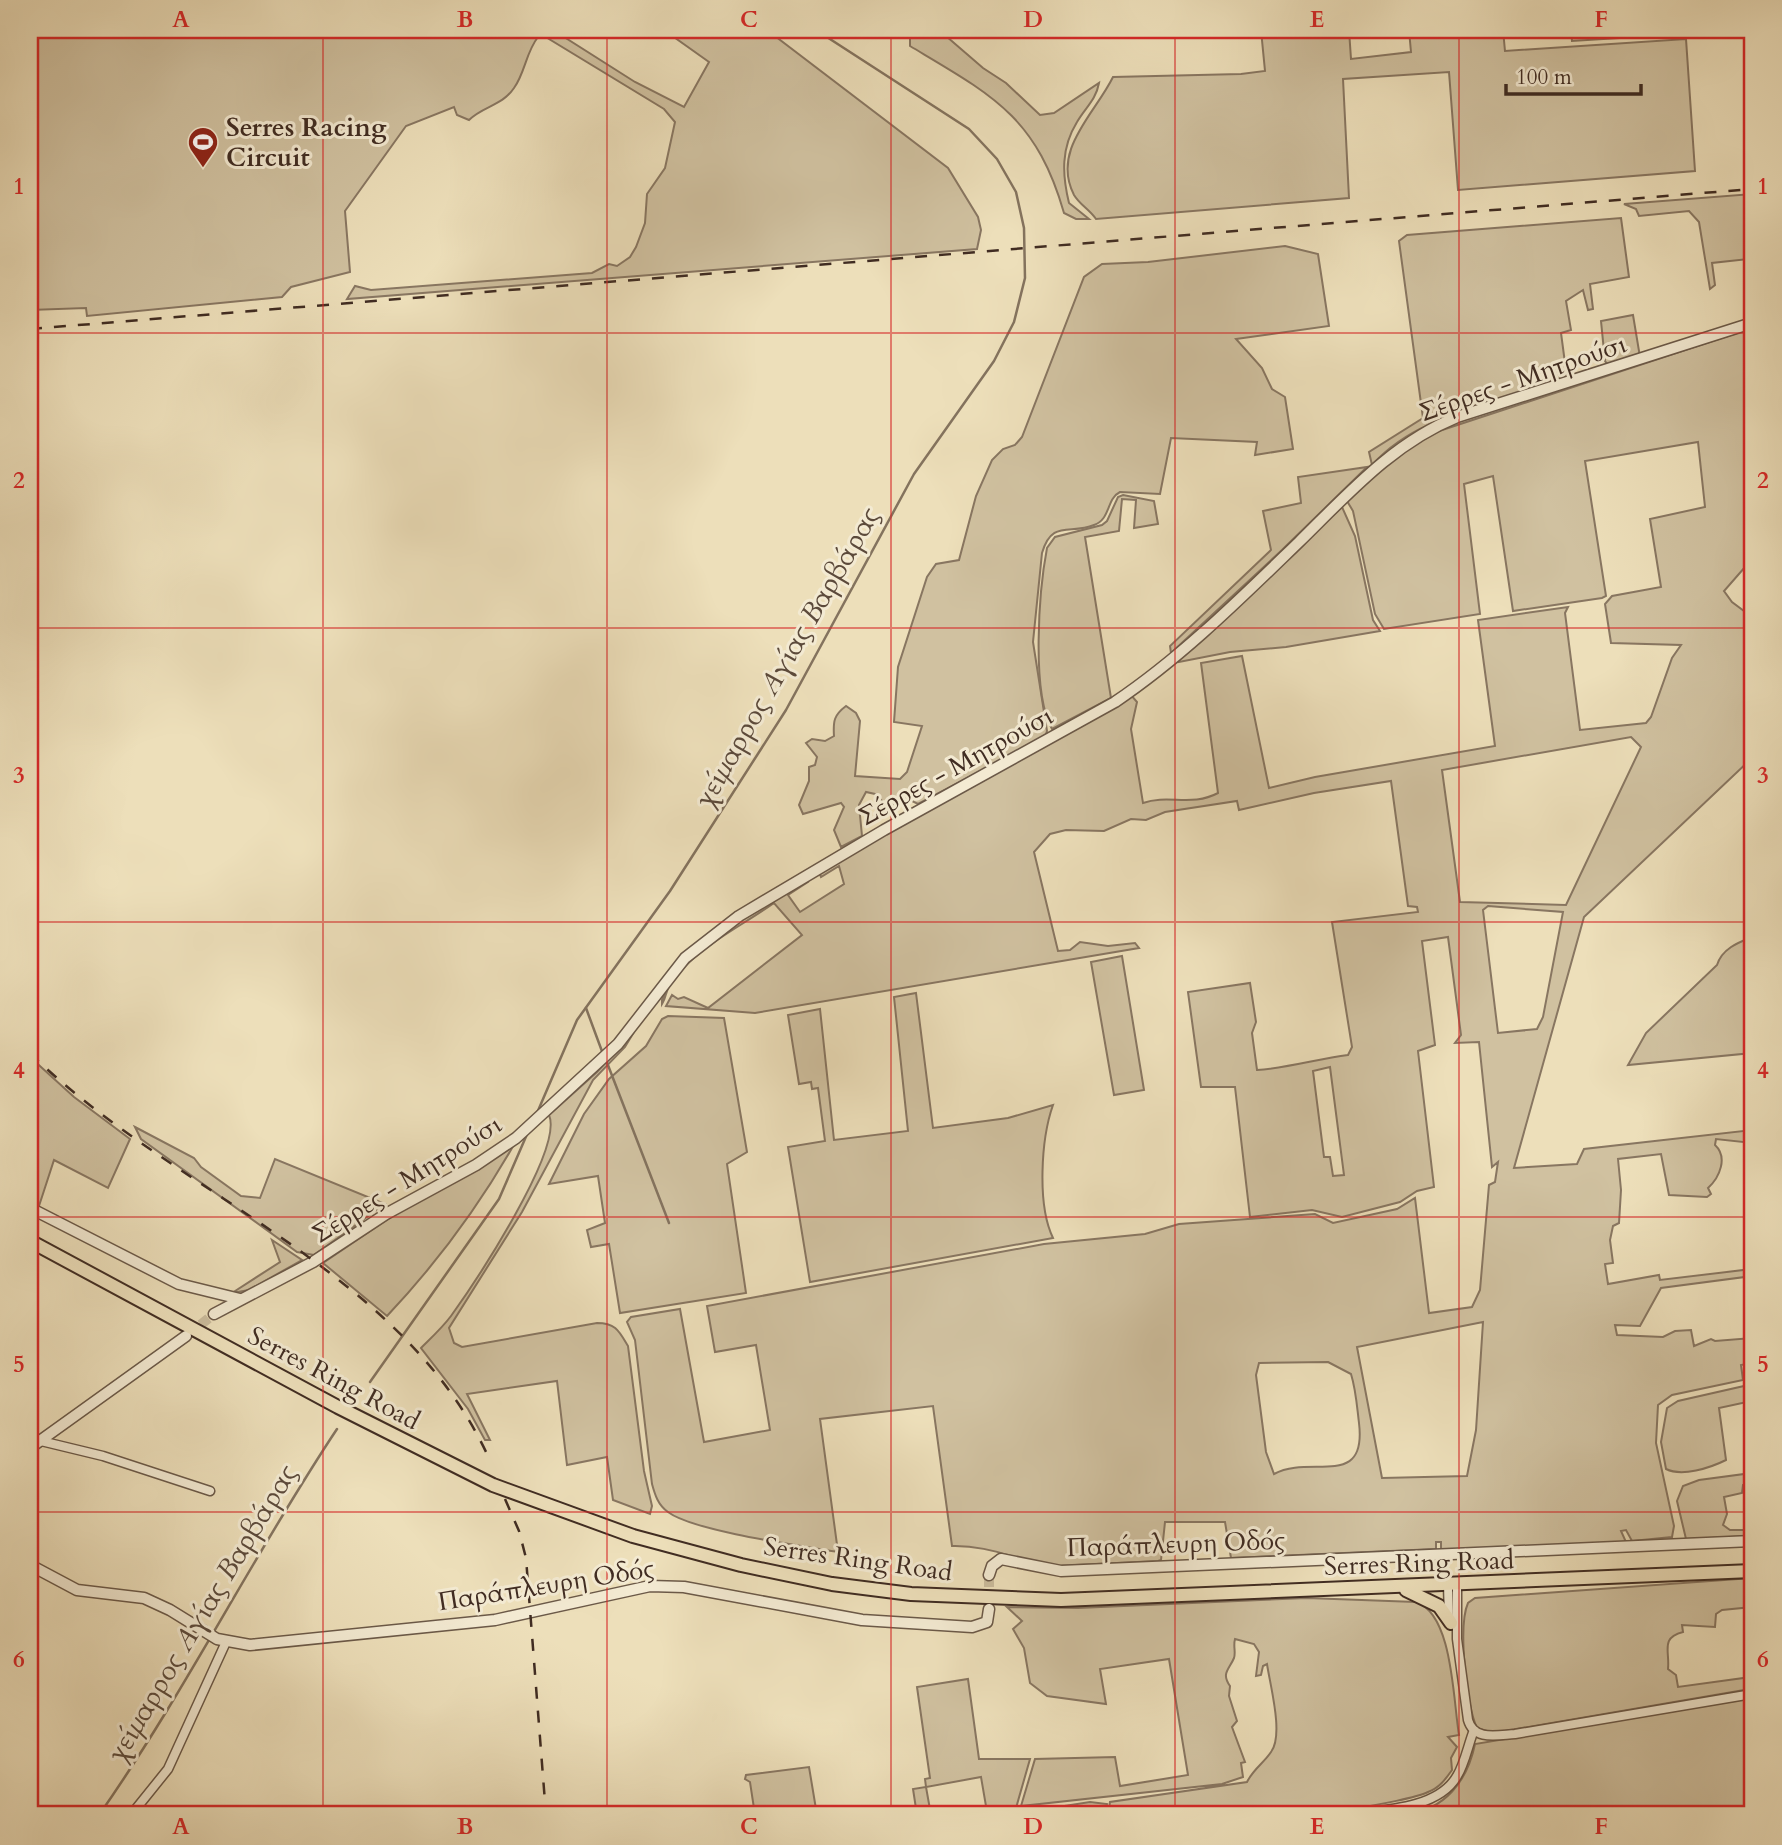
<svg xmlns="http://www.w3.org/2000/svg" width="1782" height="1845" viewBox="0 0 1782 1845" font-family="Cardo,serif">
  <style>
    .green { fill: #d0c1a0; stroke: #887661; stroke-width: 2; fill-rule: evenodd }
    .lines { fill: none; stroke-linecap: round; stroke-linejoin: round }
    .stream { stroke: #84735e; stroke-width: 2.5 }
    .tertiary-tunnel { stroke: #cabb9c; stroke-width: 10; stroke-dasharray: 10 5; stroke-linecap: butt }
    .minor-casing { stroke: #6b5948; stroke-width: 11 }
    .tertiary-casing { stroke: #6b5948; stroke-width: 13 }
    .primary-casing { stroke: #402c22; stroke-width: 16 }
    .minor { stroke: #f3ead2; stroke-width: 8 }
    .tertiary { stroke: #f3ead2; stroke-width: 10 }
    .primary { stroke: #eddfba; stroke-width: 12 }
    .rail { stroke: #402c22; stroke-width: 2.5; stroke-dasharray: 12 12; stroke-linecap: butt }
    .grid { fill: none; stroke: #d62828; stroke-width: 2; stroke-opacity: 0.55 }
    .labels { text-anchor: middle; dominant-baseline: central; stroke-width: 6; stroke-linejoin: round; paint-order: stroke }
    .poi-label { font-size: 26px; font-weight: bold; fill: #402c22; stroke: #f3ead2; text-anchor: start }
    .street-label { font-size: 26px; fill: #402c22; stroke: #f3ead2 }
    .water-label { font-size: 28px; font-style: italic; fill: #5c4a3b; stroke: #f3ead2 }
    .neatline { fill: none; stroke: #d62828; stroke-width: 2.5 }
    .grid-label { font-size: 23px; text-anchor: middle; font-weight: bold; fill: #d62828 }
  </style>
  <rect width="100%" height="100%" fill="#eddfba"/>
  <filter id="stains"><feTurbulence type="fractalNoise" baseFrequency=".00286" numOctaves="4"/><feColorMatrix values="0 0 0 0 .2 0 0 0 0 .09 0 0 0 0 .02 0 0 0 .5 -.17"/></filter>
  <radialGradient id="worn" r=".72"><stop offset=".6" stop-color="#630" stop-opacity="0"/><stop offset="1" stop-color="#630" stop-opacity=".3"/></radialGradient>
  <g class="green">
    <path d="M30,30H553L635,82L684,107L709,62L664,30H767L948,168L978,217L981,230L977,249L347,299L355,286L371,290L592,273L609,264L617,266L630,257L636,247L645,223L647,194L665,168L675,122L664,109L544,36L538,37C526,52 525,73 514,88C502,106 483,106 469,120L457,115L454,107L406,126L345,211L350,272L291,287L282,297L87,316L86,308L30,310Z"/>
    <path d="M910,30H939L983,68L1006,83L1040,115L1054,113L1099,83C1096,100 1085,108 1077,122C1061,148 1062,174 1069,203L1089,219H1076L1064,213C1036,116 992,95 910,46Z"/>
    <path d="M1261,30H1349L1351,59L1411,52L1409,30H1503L1505,51L1686,39L1695,171L1458,190L1449,72L1343,79L1349,198L1096,219C1089,209 1080,205 1074,195C1051,150 1095,114 1113,77L1241,74L1265,71Z"/>
    <path d="M1571,30H1749L1572,41Z"/>
    <path d="M1752,194V271L1748,259L1712,263L1715,285L1710,289L1699,222L1689,211L1639,216L1636,209L1624,204Z"/>
    <path d="M1621,218L1629,277L1590,284L1593,309L1588,310L1583,290L1566,301L1571,330L1561,333L1567,378C1501,410 1426,406 1372,465L1369,452L1423,418L1399,241L1407,235Z"/>
    <path d="M1285,246L1318,254L1329,326L1236,339L1262,368L1272,389L1285,397L1293,449L1255,455L1257,442L1171,438L1160,494L1120,492C1106,499 1111,519 1094,525C1070,535 1052,519 1042,553L1033,642L1047,731L1045,737L918,804L910,800L887,806L875,794L866,792L859,805L862,836L841,847L834,830L844,807L841,803L803,814L799,805L809,781V767L815,765L817,757L806,743L812,739L825,741L834,736C833,721 834,715 846,706L856,713L860,721L855,776L900,779L907,772L922,726L894,722L898,667L927,577L936,564L959,560L976,496L992,460L1003,449L1015,445L1022,437L1084,277L1102,264L1148,262Z"/>
    <path d="M1633,315L1640,357L1609,366L1605,361L1601,321Z"/>
    <path d="M1743,331L1750,334L1752,340V559L1724,591L1732,602L1752,617V758L1584,917L1514,1168L1577,1164L1584,1149L1752,1130V1143L1716,1139L1715,1145C1728,1157 1720,1177 1708,1188L1711,1194L1707,1197L1669,1195L1661,1154L1618,1159L1621,1190L1619,1223L1613,1226L1610,1240L1613,1263L1605,1264L1608,1284L1659,1275L1660,1280L1752,1269V1276L1661,1288L1640,1326L1615,1325L1617,1335L1663,1337L1675,1331L1691,1330L1694,1346L1711,1339L1715,1341L1752,1338V1363L1741,1365L1743,1380L1672,1395L1658,1405L1656,1443L1674,1526L1672,1537L1632,1541L1626,1530L1621,1531L1626,1542L1447,1550L1441,1549V1542H1436V1549L1231,1558L1225,1522H1165L1161,1560L1158,1561L1055,1566C1018,1561 990,1545 952,1546L933,1406L820,1419L838,1552C802,1546 693,1531 668,1512C658,1505 655,1495 652,1484L635,1340L627,1322L631,1317L680,1309L704,1442L770,1430L756,1345L715,1352L707,1306L1044,1244L1145,1234L1179,1224L1315,1214L1333,1223L1397,1209L1415,1198L1429,1313L1472,1307L1480,1290L1489,1185L1495,1182L1498,1162L1492,1167L1479,1042L1455,1043L1461,1035L1448,937L1422,941L1435,1045L1418,1051L1434,1187L1417,1191L1400,1202L1342,1217L1312,1210L1250,1217L1235,1087H1201L1188,992L1250,983L1256,1022L1252,1033L1257,1070C1288,1068 1317,1059 1348,1055L1352,1047L1332,922L1418,912L1417,907L1408,906L1391,781L1314,793L1239,810L1237,801L1165,812L1146,820L1131,819L1104,831L1066,830L1050,834L1034,852L1058,951L1070,950L1080,942L1108,946L1135,943L1139,948L755,1013L666,1006L672,995L678,999L684,997L708,1008L802,935L774,903C739,928 694,948 670,985C665,992 667,996 662,1004V1000C686,941 755,911 807,880L808,882L788,895L800,912L844,884L839,866L821,877L819,872L1131,695L1137,702L1131,729L1143,803C1168,794 1192,807 1218,793L1201,663L1242,656L1269,788L1315,777L1495,746L1478,620L1568,607L1565,613L1580,730L1646,723L1651,717L1672,658L1681,645L1611,643L1605,604L1612,596L1661,587L1650,519L1705,507L1698,442L1585,461L1606,596L1602,598L1513,611L1493,476L1464,484L1480,614L1384,629L1375,614L1353,511L1347,501L1401,451L1424,436ZM1631,737L1641,747L1566,905L1460,902L1442,770ZM1488,906L1563,912L1543,1017L1537,1029L1498,1033L1483,910ZM1330,1067L1344,1175L1333,1176L1330,1157H1324L1313,1071ZM1483,1322L1476,1430L1467,1476L1382,1478L1357,1347ZM1328,1362L1351,1374C1356,1390 1357,1407 1359,1423C1367,1490 1311,1454 1274,1474L1266,1452L1256,1375L1259,1363Z"/>
    <path d="M1367,467L1282,550L1171,653L1170,646L1271,550L1263,511L1301,503L1298,477Z"/>
    <path d="M1123,495L1154,501L1158,524L1134,528L1136,500L1122,499L1119,531L1085,537L1111,698L1052,729C1031,692 1039,590 1047,548L1055,537L1102,525L1107,521L1118,497Z"/>
    <path d="M1342,507L1355,536L1373,620L1380,631L1286,647L1230,652L1179,662L1180,658Z"/>
    <path d="M1752,937L1750,1014L1752,1053L1628,1065L1646,1033L1717,965C1722,949 1737,943 1752,937Z"/>
    <path d="M1122,956L1144,1090L1114,1095L1091,962Z"/>
    <path d="M916,993L933,1128L1008,1118L1053,1105C1041,1139 1037,1205 1053,1238L810,1282L788,1147L825,1141L818,1088L812,1089L811,1082L799,1084L788,1015L820,1009L834,1140L908,1131L894,997Z"/>
    <path d="M668,1016L724,1018L747,1152L727,1164L746,1293L620,1313L609,1244L591,1247L587,1230L605,1223L598,1176L549,1184L584,1114L609,1079L646,1046L662,1019Z"/>
    <path d="M634,1032L625,1047L593,1080L522,1212L449,1328L454,1343L462,1347L597,1323C616,1323 619,1331 628,1346L644,1471L652,1506L650,1514L613,1500L607,1457L567,1465L557,1381L467,1394L490,1440H485L468,1409L421,1348C431,1338 442,1328 451,1316C474,1284 564,1149 549,1115L597,1072Z"/>
    <path d="M30,1057L74,1097L130,1139L108,1188L54,1160L39,1206L30,1202Z"/>
    <path d="M135,1127L194,1158L201,1167L241,1196L260,1198L275,1159L385,1204L314,1255L297,1252L141,1139Z"/>
    <path d="M516,1141C480,1205 437,1263 387,1316L323,1263L400,1211Z"/>
    <path d="M272,1240L302,1260L249,1290L232,1293L280,1262Z"/>
    <path d="M1744,1386L1747,1402L1719,1408L1726,1460C1710,1468 1682,1477 1666,1469L1661,1442L1667,1408L1678,1401Z"/>
    <path d="M1752,1473V1481L1743,1485L1742,1493L1724,1497L1727,1514L1723,1525L1730,1530H1752V1536L1686,1539L1677,1501L1683,1486L1699,1480Z"/>
    <path d="M1752,1578V1607L1722,1610L1716,1614L1715,1627L1682,1625L1683,1632C1660,1638 1670,1651 1668,1669L1676,1675L1678,1687L1751,1677L1750,1689L1493,1733L1477,1728C1466,1706 1458,1625 1468,1603L1475,1598Z"/>
    <path d="M1307,1598L1416,1602C1453,1614 1453,1700 1459,1735L1448,1737L1457,1747L1451,1758L1452,1770C1445,1780 1439,1788 1428,1792C1408,1802 1281,1823 1266,1812L1237,1815H1108L1110,1802L1247,1782C1254,1768 1263,1764 1271,1752C1284,1735 1270,1685 1267,1664L1263,1666L1261,1675L1256,1676L1259,1652L1254,1644L1235,1639C1233,1646 1236,1652 1234,1658C1229,1670 1221,1673 1230,1686L1229,1696L1237,1721L1232,1727L1245,1762L1241,1763L1243,1777L1222,1784L1021,1806L1035,1759L1115,1757L1120,1786L1188,1775L1169,1659L1100,1669L1106,1704L1047,1696L1030,1683L1024,1648L1013,1629L1022,1621L1007,1607L1078,1608Z"/>
    <path d="M968,1679L979,1759H1030L1016,1808L987,1812L981,1777L926,1787L931,1815H917L913,1789L926,1787L925,1779L930,1778L917,1687Z"/>
    <path d="M1752,1698V1815H1406C1445,1809 1467,1782 1475,1744Z"/>
    <path d="M809,1767L817,1815H755L750,1782L745,1779L746,1775Z"/>
    <path d="M1090,1802L1107,1804L1104,1815H1006Z"/>
  </g>
  <g class="lines">
    <g class="stream">
      <path d="M586,1008L603,1054"/>
      <path d="M606,1060L669,1223"/>
      <path d="M537,1113L577,1020L670,891L786,710L914,474L994,361L1014,322L1025,278L1024,228L1016,192L997,159L969,129L816,30"/>
      <path d="M370,1382L499,1199L528,1132"/>
      <path d="M99,1815C186,1691 253,1555 337,1429"/>
    </g>
    <g class="tertiary-tunnel">
      <path d="M189,1334L214,1314"/>
      <path d="M989,1602V1575"/>
    </g>
    <g class="minor-casing">
      <g id="minor">
        <path d="M41,1441L103,1456L210,1491"/>
        <path d="M1448,1585L1449,1617"/>
        <path d="M1457,1585V1639L1468,1720C1474,1741 1497,1735 1515,1734L1752,1694"/>
        <path d="M131,1815L168,1769L226,1642"/>
        <path d="M1342,1815C1377,1810 1437,1811 1457,1776C1465,1763 1468,1745 1474,1730"/>
      </g>
    </g>
    <g class="tertiary-casing">
      <g id="tertiary">
        <path d="M30,1208L179,1284L240,1299"/>
        <path d="M214,1314L313,1262L386,1214L476,1165L516,1138L618,1044L685,958L739,916L884,830L1115,702C1182,657 1241,598 1299,542C1348,494 1393,443 1457,417L1752,323"/>
        <path d="M30,1448L186,1336"/>
        <path d="M30,1565L77,1590L144,1598L170,1610L217,1639L250,1645L495,1620L650,1586L684,1587L862,1620L972,1627L987,1622L989,1609"/>
        <path d="M989,1575L992,1566L1001,1559L1061,1571L1752,1541"/>
      </g>
    </g>
    <g class="primary-casing">
      <g id="primary">
        <path d="M30,1241L338,1407L493,1485L633,1536L741,1565L832,1584L911,1594L1061,1600L1752,1571"/>
        <path d="M1406,1590L1439,1606L1451,1623"/>
      </g>
    </g>
    <use href="#minor" class="minor"/>
    <use href="#tertiary" class="tertiary"/>
    <use href="#primary" class="primary"/>
    <g class="rail">
      <path d="M30,329L1752,189"/>
      <path d="M30,1053C172,1193 399,1267 487,1454"/>
      <path d="M505,1499L519,1531L526,1558L546,1815"/>
    </g>
  </g>
  <path class="grid" d="M323,30V1815M607,30V1815M891,30V1815M1175,30V1815M1459,30V1815M30,333H1752M30,628H1752M30,922H1752M30,1217H1752M30,1512H1752"/>
  <defs>
    <g id="stadium-pin" transform="scale(1.575)"><path d="M0 17L-7.5 6A9.5 9.5 0 1 1 7.5 6Z" fill="#8f2418" stroke="#f3ead2"/><path d="M0-5a6.5 5 0 1 0 0 10a6.5 5 0 1 0 0-10ZM-3.5-1.8h7v3.6h-7Z" fill="#fff"/></g>
  </defs>
  <g fill-rule="evenodd">
    <use href="#stadium-pin" x="203" y="142"/>
  </g>
  <g class="labels">
    <g class="poi-label">
      <text x="226" y="127">Serres Racing<tspan x="226" dy="30">Circuit</tspan></text>
    </g>
    <g class="street-label">
      <text transform="translate(1523 378) rotate(-19)">Σέρρες - Μητρούσι</text>
      <text transform="translate(956 766) rotate(-29)">Σέρρες - Μητρούσι</text>
      <text transform="translate(407 1179) rotate(-32)">Σέρρες - Μητρούσι</text>
      <text transform="translate(334 1378) rotate(28)">Serres Ring Road</text>
      <text transform="translate(1176 1544) rotate(-2)">Παράπλευρη Οδός</text>
      <text transform="translate(858 1559) rotate(8)">Serres Ring Road</text>
      <text transform="translate(1419 1563) rotate(-2)">Serres Ring Road</text>
      <text transform="translate(546 1585) rotate(-9)">Παράπλευρη Οδός</text>
    </g>
    <g class="water-label">
      <text transform="translate(787 657) rotate(-60)">χείμαρρος Αγίας Βαρβάρας</text>
      <text transform="translate(202 1613) rotate(-59)">χείμαρρος Αγίας Βαρβάρας</text>
    </g>
  </g>
  <rect width="1782" height="1845" fill="none" stroke="#eddfba" stroke-width="77"/>
  <path d="M1506 84v10h135v-10" fill="none" stroke="#402c22" stroke-width="3.5"/>
  <text x="1516" y="84" font-size="21" fill="#402c22" stroke="#f3ead2" stroke-width="5" paint-order="stroke">100 m</text>
  <rect x="38" y="38" width="1706" height="1768" class="neatline"/>
  <g class="grid-label">
    <text x="181" y="27">A</text>
    <text x="465" y="27">B</text>
    <text x="749" y="27">C</text>
    <text x="1033" y="27">D</text>
    <text x="1317" y="27">E</text>
    <text x="1601" y="27">F</text>
    <text x="19" y="194">1</text>
    <text x="1763" y="194">1</text>
    <text x="19" y="488">2</text>
    <text x="1763" y="488">2</text>
    <text x="19" y="783">3</text>
    <text x="1763" y="783">3</text>
    <text x="19" y="1078">4</text>
    <text x="1763" y="1078">4</text>
    <text x="19" y="1372">5</text>
    <text x="1763" y="1372">5</text>
    <text x="19" y="1667">6</text>
    <text x="1763" y="1667">6</text>
    <text x="181" y="1834">A</text>
    <text x="465" y="1834">B</text>
    <text x="749" y="1834">C</text>
    <text x="1033" y="1834">D</text>
    <text x="1317" y="1834">E</text>
    <text x="1601" y="1834">F</text>
  </g>
  <rect width="100%" height="100%" filter="url(#stains)"/>
  <rect width="100%" height="100%" fill="url(#worn)"/>
</svg>
